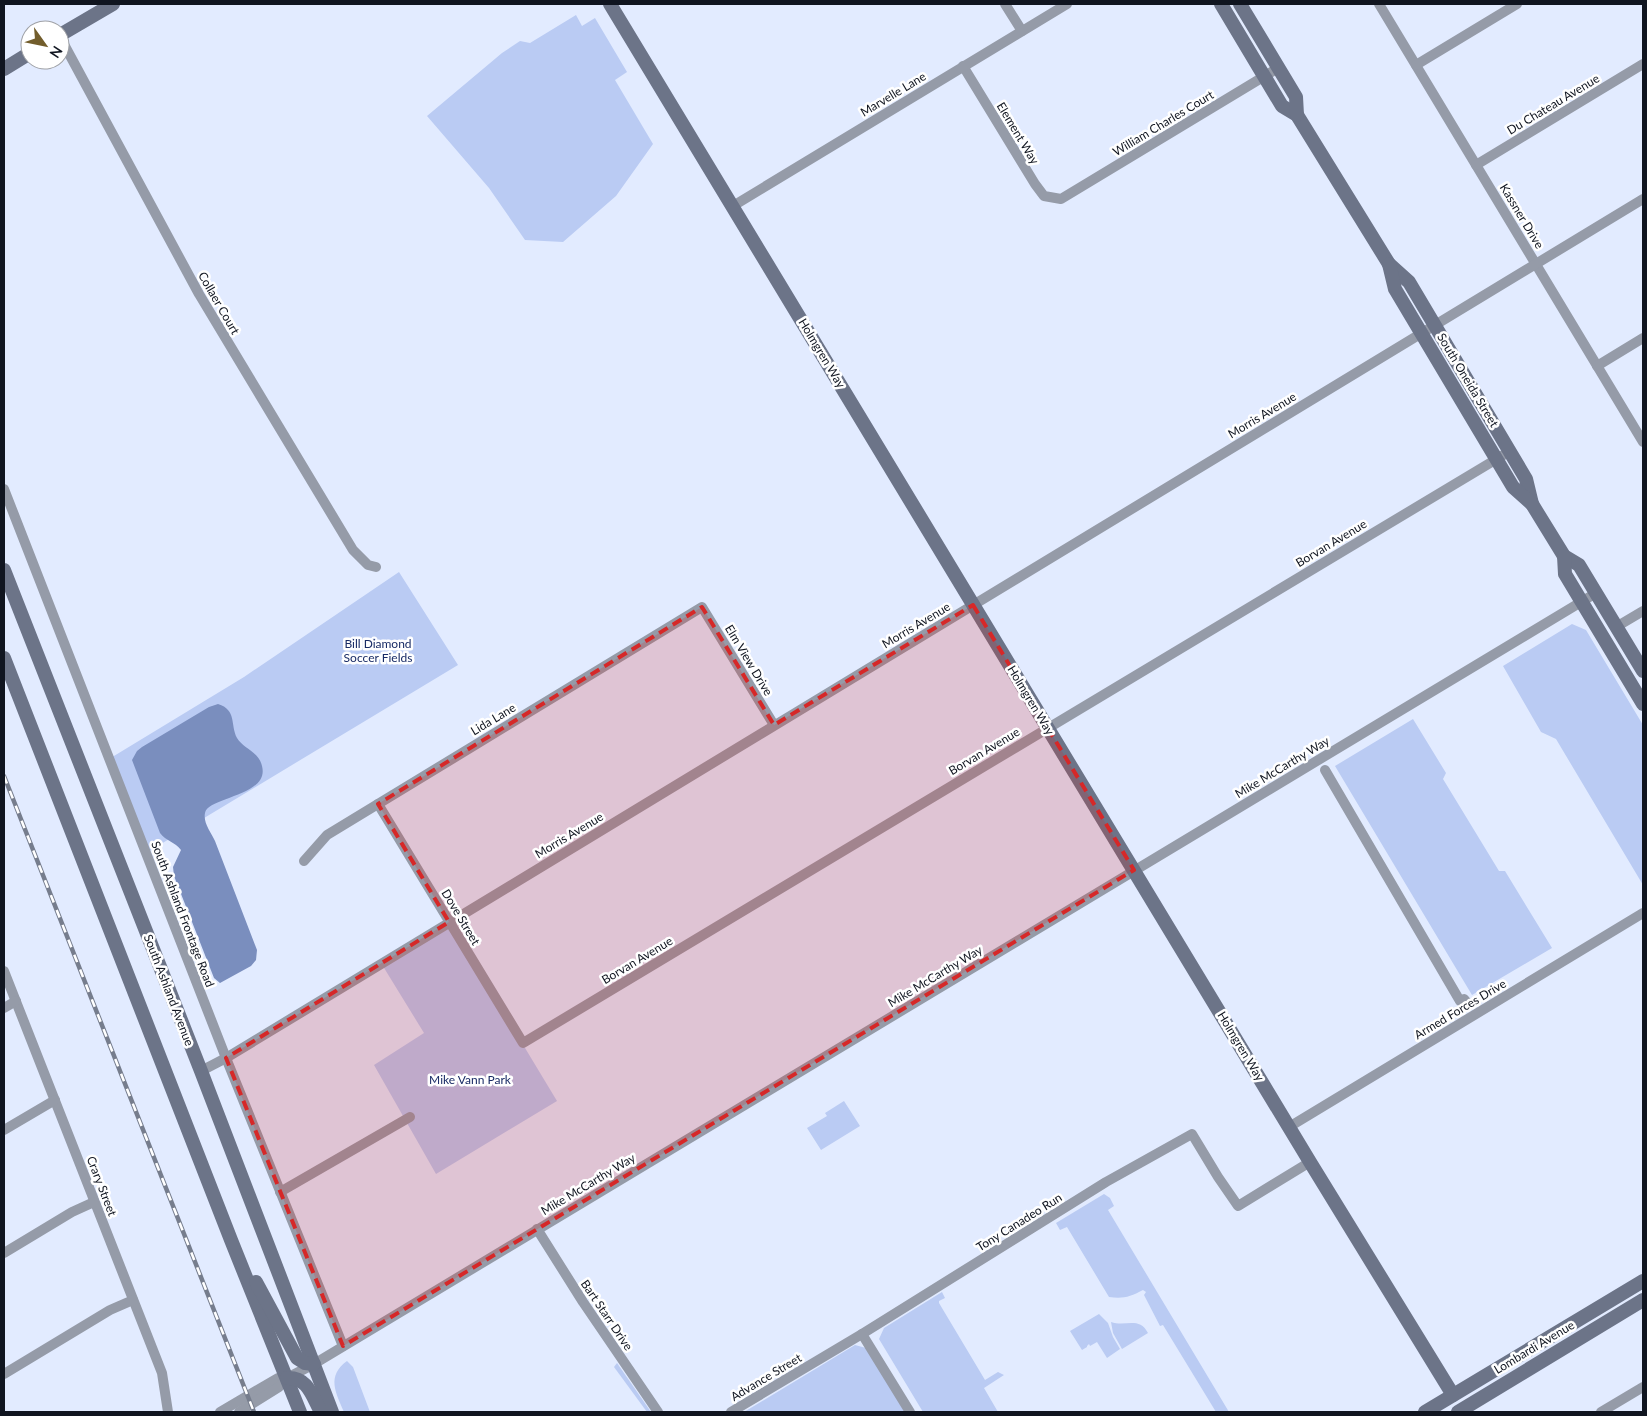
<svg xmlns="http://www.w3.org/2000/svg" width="1647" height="1416" viewBox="0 0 1647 1416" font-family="Lato,sans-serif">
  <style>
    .green { fill: #bacbf3 }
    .water { fill: #7a8ebe }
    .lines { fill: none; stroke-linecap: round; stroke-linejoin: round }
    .street { stroke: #959ba8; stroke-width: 10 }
    .secondary { stroke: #6c7488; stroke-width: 14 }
    .rail-casing { stroke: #767d8d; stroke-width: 4.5 }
    .rail { stroke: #fff; stroke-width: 2.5; stroke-dasharray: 8; stroke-linecap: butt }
    .marked { fill: #d62828; fill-opacity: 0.2; stroke: #d62828; stroke-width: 4; stroke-dasharray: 10 6; stroke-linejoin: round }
    .labels { text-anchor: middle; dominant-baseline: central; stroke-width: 5; stroke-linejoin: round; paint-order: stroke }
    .street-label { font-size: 12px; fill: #101520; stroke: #fff }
    .park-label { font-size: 12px; fill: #182b65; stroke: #fff }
  </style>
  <rect width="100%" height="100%" fill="#e2ebff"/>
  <g class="green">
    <path d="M576,15L582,26L595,18L627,72L615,80L653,144L616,196L563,242L525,240L489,188L427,116L502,53L520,41L530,43Z"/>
    <path d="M399,572L458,665L146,853L109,759L244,677Z"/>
    <path d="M1572,624L1586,630L1643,725V885L1556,739L1541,732L1503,666Z"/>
    <path d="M1413,719L1446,773L1443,779L1499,871H1505L1552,948L1472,995L1335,766Z"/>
    <path d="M449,922L557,1101L436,1174L374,1065L424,1033L381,963Z"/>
    <path d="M844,1101L860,1126L821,1150L807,1128L827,1116L825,1113Z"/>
    <path d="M1104,1194L1110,1198L1114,1206L1108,1210L1229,1412H1216L1163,1325L1160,1326L1144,1295L1146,1292L1143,1290C1130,1297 1123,1299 1109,1297L1067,1227L1060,1230L1056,1223Z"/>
    <path d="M942,1292L945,1298L939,1301V1303L985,1380L998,1372L1004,1375L984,1388L998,1412H923L879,1339L884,1328Z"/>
    <path d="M1099,1314L1108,1323L1113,1337L1120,1349L1107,1358L1097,1342L1090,1346L1089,1344L1087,1346V1347L1082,1350L1070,1331Z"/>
    <path d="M1111,1322C1126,1327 1139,1316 1148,1333L1122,1349L1113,1333Z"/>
    <path d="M855,1345L866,1348L905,1412H744Z"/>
    <path d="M347,1361L353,1367L370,1412H344C336,1393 326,1376 347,1361Z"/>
    <path d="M617,1363L651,1412H647L614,1367Z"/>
  </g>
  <path class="water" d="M218,704C237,710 230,724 237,738C244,749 259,752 262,766C270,796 208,797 205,813C203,823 211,832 215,841L257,950L256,960L251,966L220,983L214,978L174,876L173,867L181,850C175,842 166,841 160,833L132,760L137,751L142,747L209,707Z"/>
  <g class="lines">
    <g class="street">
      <path d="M1005,4L1022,31"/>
      <path d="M1379,4L1643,442"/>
      <path d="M60,37L199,294L353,550L368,565L376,567"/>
      <path d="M1416,65L1517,4"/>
      <path d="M963,66L1035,184L1044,196L1061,199L1278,68"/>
      <path d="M1476,165L1643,64"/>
      <path d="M733,206L1067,4"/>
      <path d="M1597,366L1643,338"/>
      <path d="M4,489L226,1058L343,1346"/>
      <path d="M1616,627L1643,611"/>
      <path d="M1325,770L1460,1001L1464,999L1469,1005"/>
      <path d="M378,804L523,1043L1510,451"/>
      <path d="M304,861L327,835L702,607L774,725"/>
      <path d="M4,971L162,1373L168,1412"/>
      <path d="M4,1008L16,1001"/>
      <path d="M201,1071L226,1058L1643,199"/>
      <path d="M1289,1127L1643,913"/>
      <path d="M4,1130L55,1100"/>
      <path d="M280,1192L410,1117"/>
      <path d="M537,1229L583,1302L658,1412"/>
      <path d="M4,1253L72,1212L94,1202"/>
      <path d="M862,1334L910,1412"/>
      <path d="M4,1374L110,1310L133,1300"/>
      <path d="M220,1412L278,1378H287"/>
      <path d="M239,1412L279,1387L287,1378L314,1364L1596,593"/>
      <path d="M731,1412L862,1334L1106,1182L1192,1134L1218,1177L1238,1206L1310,1162"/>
      <path d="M1601,1412L1643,1387"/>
    </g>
    <g class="secondary">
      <path d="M610,4L1310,1162L1453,1395"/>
      <path d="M1221,4L1282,106L1297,115L1389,264L1409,282L1526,479L1532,504"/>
      <path d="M1240,4L1296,97L1297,115"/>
      <path d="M60,35L113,4"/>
      <path d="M4,69L30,53"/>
      <path d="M1389,264L1395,289L1513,487L1532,504L1564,556L1579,565L1643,671"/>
      <path d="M1564,556L1565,574L1643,704"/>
      <path d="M4,570L201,1071L332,1412"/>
      <path d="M4,658L231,1240L300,1412"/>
      <path d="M256,1282L297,1358L305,1363L314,1364"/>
      <path d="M287,1378C308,1377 312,1396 321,1412"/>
      <path d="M1425,1412L1643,1281"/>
      <path d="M1458,1412L1643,1300"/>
    </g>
    <g class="rail-casing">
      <path id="rail" d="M4,776L254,1412"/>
    </g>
    <use href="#rail" class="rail"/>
  </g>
  <path class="marked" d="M973,605L1134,870L343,1346L226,1058L449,922L378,804L702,607L774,725Z"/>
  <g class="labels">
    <g class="street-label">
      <text transform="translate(893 94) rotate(-31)">Marvelle Lane</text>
      <text transform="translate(1553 104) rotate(-31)">Du Chateau Avenue</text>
      <text transform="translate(1163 123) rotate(-31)">William Charles Court</text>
      <text transform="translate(1018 133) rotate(59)">Element Way</text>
      <text transform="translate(1522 216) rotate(59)">Kassner Drive</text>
      <text transform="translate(219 303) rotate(60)">Collaer Court</text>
      <text transform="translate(822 353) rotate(59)">Holmgren Way</text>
      <text transform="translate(1468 380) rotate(59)">South Oneida Street</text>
      <text transform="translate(1262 415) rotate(-31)">Morris Avenue</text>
      <text transform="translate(1331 543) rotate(-31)">Borvan Avenue</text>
      <text transform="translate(916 625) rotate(-31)">Morris Avenue</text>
      <text transform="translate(749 660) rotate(59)">Elm View Drive</text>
      <text transform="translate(1031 700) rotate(59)">Holmgren Way</text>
      <text transform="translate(493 719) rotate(-31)">Lida Lane</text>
      <text transform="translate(984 751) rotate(-31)">Borvan Avenue</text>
      <text transform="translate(1282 767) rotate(-31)">Mike McCarthy Way</text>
      <text transform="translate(569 835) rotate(-31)">Morris Avenue</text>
      <text transform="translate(183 914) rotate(69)">South Ashland Frontage Road</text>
      <text transform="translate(461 917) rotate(59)">Dove Street</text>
      <text transform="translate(637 960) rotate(-31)">Borvan Avenue</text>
      <text transform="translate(935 976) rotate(-31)">Mike McCarthy Way</text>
      <text transform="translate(169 990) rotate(69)">South Ashland Avenue</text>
      <text transform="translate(1460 1009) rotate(-31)">Armed Forces Drive</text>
      <text transform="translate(1241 1046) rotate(59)">Holmgren Way</text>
      <text transform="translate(588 1184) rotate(-31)">Mike McCarthy Way</text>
      <text transform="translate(102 1186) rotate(69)">Crary Street</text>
      <text transform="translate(1019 1222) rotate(-32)">Tony Canadeo Run</text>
      <text transform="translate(607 1315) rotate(56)">Bart Starr Drive</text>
      <text transform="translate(1534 1347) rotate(-31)">Lombardi Avenue</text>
      <text transform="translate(766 1377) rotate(-31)">Advance Street</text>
    </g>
    <g class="park-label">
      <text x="378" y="643">Bill Diamond<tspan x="378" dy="14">Soccer Fields</tspan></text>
      <text x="470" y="1079">Mike Vann Park</text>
    </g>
  </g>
  <rect width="1647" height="1416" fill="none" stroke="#101520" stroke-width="10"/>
  <g transform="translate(45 45) rotate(123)"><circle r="24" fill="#ffffff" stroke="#9fa1a6"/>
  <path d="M0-4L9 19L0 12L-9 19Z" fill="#725d2c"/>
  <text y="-8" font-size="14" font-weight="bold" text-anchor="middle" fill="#101520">N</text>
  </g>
</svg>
